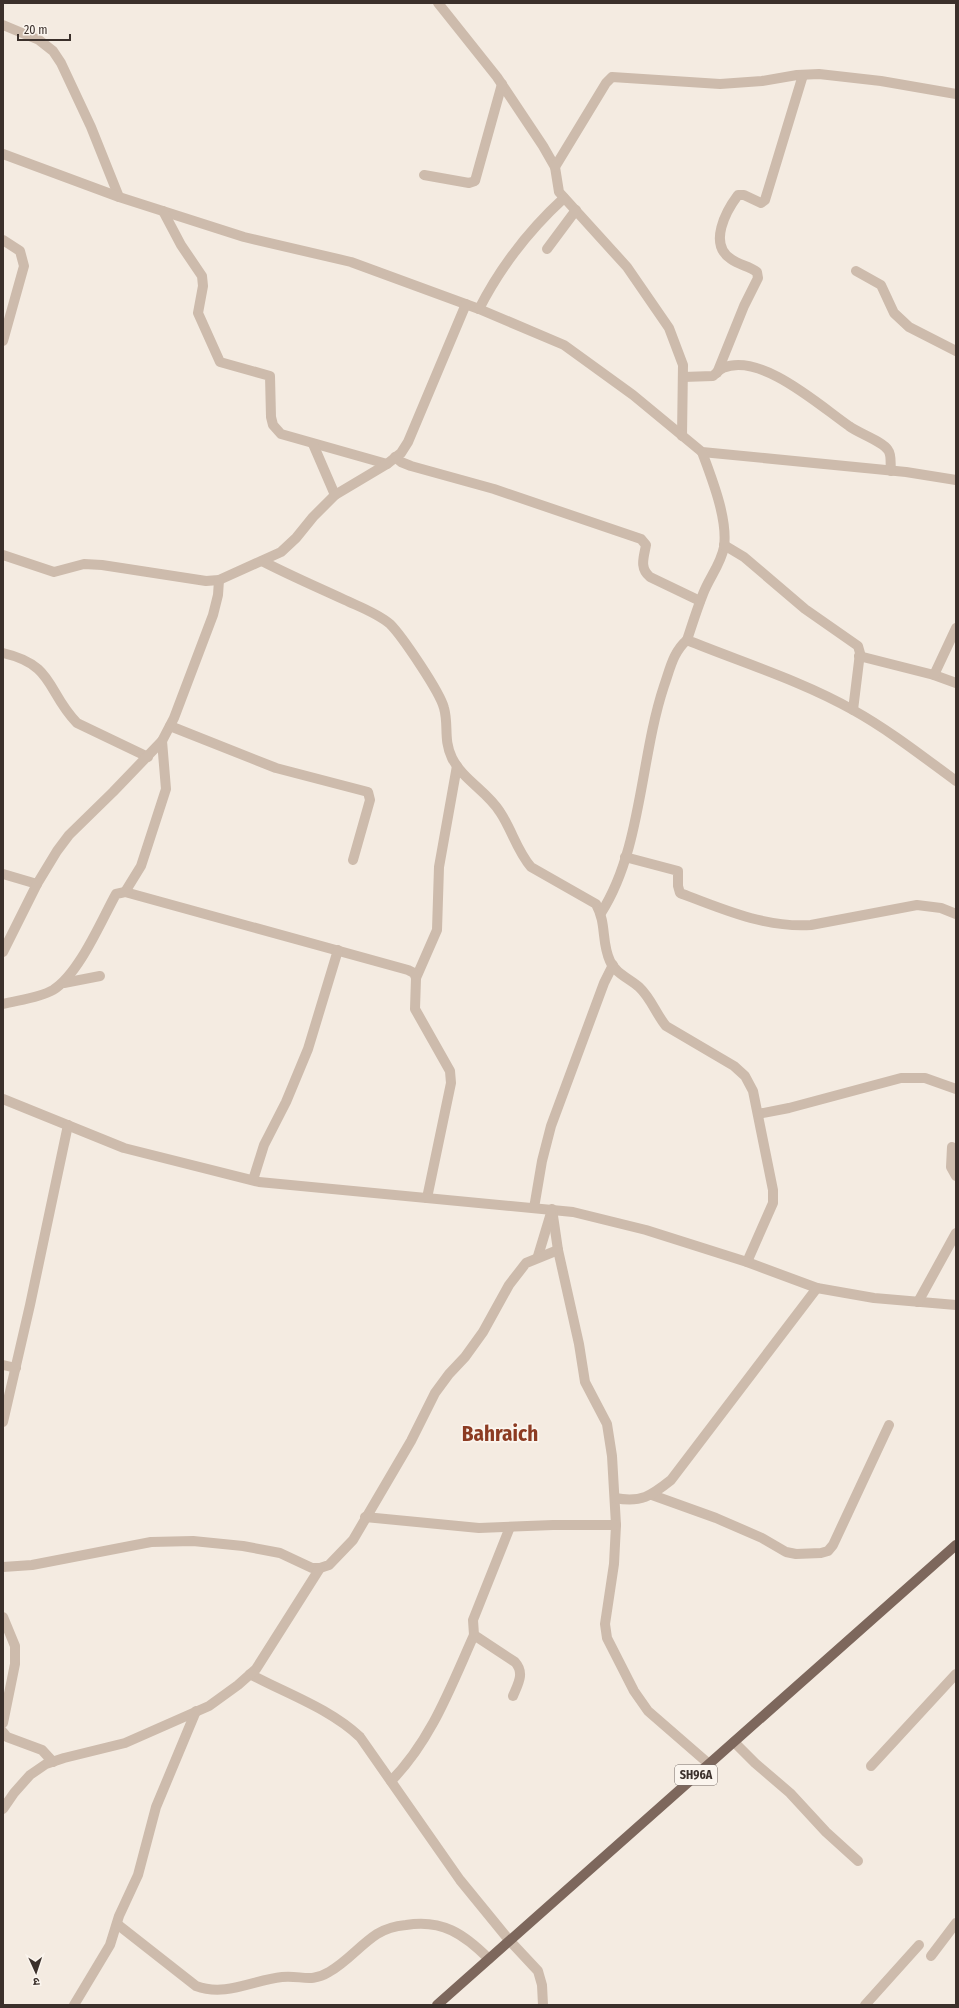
<svg xmlns="http://www.w3.org/2000/svg" width="959" height="2008" viewBox="0 0 959 2008" font-family="'Fira Sans Condensed','Noto Sans Devanagari',sans-serif">
  <style>
    .lines { fill: none; stroke-linecap: round; stroke-linejoin: round }
    .street { stroke: #cdbbac; stroke-width: 10 }
    .primary { stroke: #7d675c; stroke-width: 10 }
    .labels { text-anchor: middle; dominant-baseline: central; stroke-width: 3.5; stroke-linejoin: round; paint-order: stroke }
    .shield { fill: #fbf5ee; stroke: #756b66; stroke-width: 1 }
    .shield-label { font-size: 12px; font-weight: bold; fill: #3b302b }
    .town-label { font-size: 21px; font-weight: bold; fill: #8c3b22; stroke: #fbf5ee }
  </style>
  <rect width="100%" height="100%" fill="#f4ebe1"/>
  <g class="lines">
    <g class="street">
      <path d="M438,3L497,77L543,146L555,167L559,192L627,267L669,328L683,365L682,436"/>
      <path d="M3,25L39,40L53,51L61,63L91,127L119,197"/>
      <path d="M3,154L119,197L244,237L351,262L479,309L564,345L633,395L702,452L906,472L956,480"/>
      <path d="M555,167L606,83L612,77L720,84L762,81L797,75L819,74L881,81L956,94"/>
      <path d="M424,175L469,183L475,181L502,84"/>
      <path d="M163,211L181,245L202,276L203,286L198,313L220,362L270,376L271,417L273,425L281,434L387,464"/>
      <path d="M3,240L20,251L24,266L3,341"/>
      <path d="M547,249L576,210"/>
      <path d="M856,271L881,285L894,313L909,327L956,351"/>
      <path d="M479,309C501,266 529,230 564,198"/>
      <path d="M717,373L744,306L758,278L757,272C749,266 739,265 731,259C708,244 726,211 738,195H744L761,203L765,200L803,75"/>
      <path d="M683,377L713,376C716,373 719,370 723,368C761,352 820,406 849,426C858,433 882,441 888,450C892,455 890,464 891,471"/>
      <path d="M313,444L335,495"/>
      <path d="M702,452C712,479 728,519 724,547C721,564 709,578 703,594C697,609 692,625 687,640C741,662 802,681 853,710C889,730 922,756 956,781"/>
      <path d="M395,457L401,462L411,466L494,489L641,539L646,545C644,557 639,568 650,577L700,601"/>
      <path d="M724,545L744,557L805,609L858,646L860,653L853,710"/>
      <path d="M3,555L54,572L84,564L102,565L206,581L219,580L281,552L296,538L313,517L335,495L387,464L401,453L408,442L466,304"/>
      <path d="M262,561C289,575 317,587 345,600C360,607 377,613 390,624C402,636 440,692 444,708C449,726 443,739 452,758C463,780 487,791 500,812C512,830 517,851 531,867L596,904C607,924 601,942 610,961C615,973 630,979 639,987C651,998 656,1014 666,1026L734,1066L745,1076L753,1091L773,1190V1203L747,1262"/>
      <path d="M3,653C55,665 46,691 77,723L148,757"/>
      <path d="M859,656L934,675L956,683"/>
      <path d="M934,675L956,628"/>
      <path d="M170,726L276,768L368,792L370,800L353,860"/>
      <path d="M625,857L678,871V886L680,893C722,909 765,928 811,925L917,905L941,908L956,914"/>
      <path d="M3,874L37,884"/>
      <path d="M125,892L141,866L166,789L162,741"/>
      <path d="M601,913C642,849 640,758 664,686C670,669 673,652 687,640"/>
      <path d="M3,952L37,884L57,851L69,835L113,792L162,741L174,718L213,615L218,595L219,580"/>
      <path d="M416,978L437,930L439,867L457,766"/>
      <path d="M64,983L100,976"/>
      <path d="M3,1004C19,1000 39,998 53,990C79,974 101,921 116,894L125,892L408,970L414,973L416,978L415,1009L450,1071L451,1083L427,1198"/>
      <path d="M3,1099L124,1148L259,1182L573,1212L646,1230L747,1262L817,1288L874,1298L956,1305"/>
      <path d="M758,1114L789,1108L901,1078H925L956,1089"/>
      <path d="M952,1147L951,1167L956,1176"/>
      <path d="M253,1180L264,1145L286,1102L308,1049L338,950"/>
      <path d="M534,1208L542,1161L551,1126L604,983L613,965"/>
      <path d="M552,1209L558,1250L579,1344L585,1382L607,1424L612,1456L616,1525L614,1564L605,1624L607,1638L634,1691L648,1711L709,1764"/>
      <path d="M538,1256L551,1213"/>
      <path d="M918,1302L956,1233"/>
      <path d="M3,1365L16,1368"/>
      <path d="M3,1422L30,1305L68,1125"/>
      <path d="M652,1495L716,1518L762,1538L786,1552L796,1554L821,1553L828,1551L833,1545L889,1425"/>
      <path d="M615,1498C641,1503 651,1496 671,1480L817,1288"/>
      <path d="M365,1517L479,1528L553,1525H616"/>
      <path d="M510,1527L473,1620L474,1635L515,1662C525,1673 518,1684 513,1696"/>
      <path d="M3,1567L32,1565L151,1542L193,1541L243,1546L280,1553L312,1568H320L329,1565L353,1540L411,1441L435,1393L449,1374L465,1357L483,1332L509,1285L526,1263L558,1250"/>
      <path d="M3,1617L15,1646V1664L3,1723"/>
      <path d="M250,1674C287,1694 329,1708 360,1737L460,1880L509,1940L538,1971L542,1985L543,2005"/>
      <path d="M3,1732L7,1737L42,1750L53,1762"/>
      <path d="M734,1742L755,1763L790,1793L826,1832L858,1861"/>
      <path d="M871,1766L956,1674"/>
      <path d="M391,1781C431,1741 451,1686 474,1635"/>
      <path d="M3,1809L14,1793L30,1775L46,1764L64,1758L125,1743L209,1706L238,1685L256,1669L320,1568"/>
      <path d="M117,1924L196,1986C226,1997 253,1980 282,1977C301,1975 311,1983 329,1972C347,1962 360,1945 377,1934C385,1929 396,1926 406,1925C442,1919 464,1934 489,1959"/>
      <path d="M931,1956L956,1923"/>
      <path d="M74,2005L110,1945L119,1916L138,1875L156,1807L196,1711"/>
      <path d="M865,2005L919,1945"/>
    </g>
    <path class="primary" d="M437,2005L956,1545"/>
  </g>
  <g class="labels">
    <rect class="shield" x="675" y="1765" width="42" height="20" rx="3"/>
    <g class="shield-label">
      <text x="696" y="1775">SH96A</text>
    </g>
    <g class="town-label">
      <text x="500" y="1434">Bahraich</text>
    </g>
  </g>
  <rect width="959" height="2008" fill="none" stroke="#3b302b" stroke-width="8"/>
  <g transform="translate(36 1972) rotate(177)" stroke="#fbf5ee" stroke-width="3" paint-order="stroke">
  <path d="M0-3L7 15L0 10L-7 15Z" fill="#3b302b"/>
  <text y="-6" font-size="11" font-weight="bold" text-anchor="middle" fill="#3b302b">उ</text>
  </g>
  <path d="M18 34v6h52v-6" fill="none" stroke="#3b302b" stroke-width="2"/>
  <text x="24" y="34" font-size="12" fill="#3b302b" stroke="#fbf5ee" stroke-width="3" paint-order="stroke">20 m</text>
</svg>
